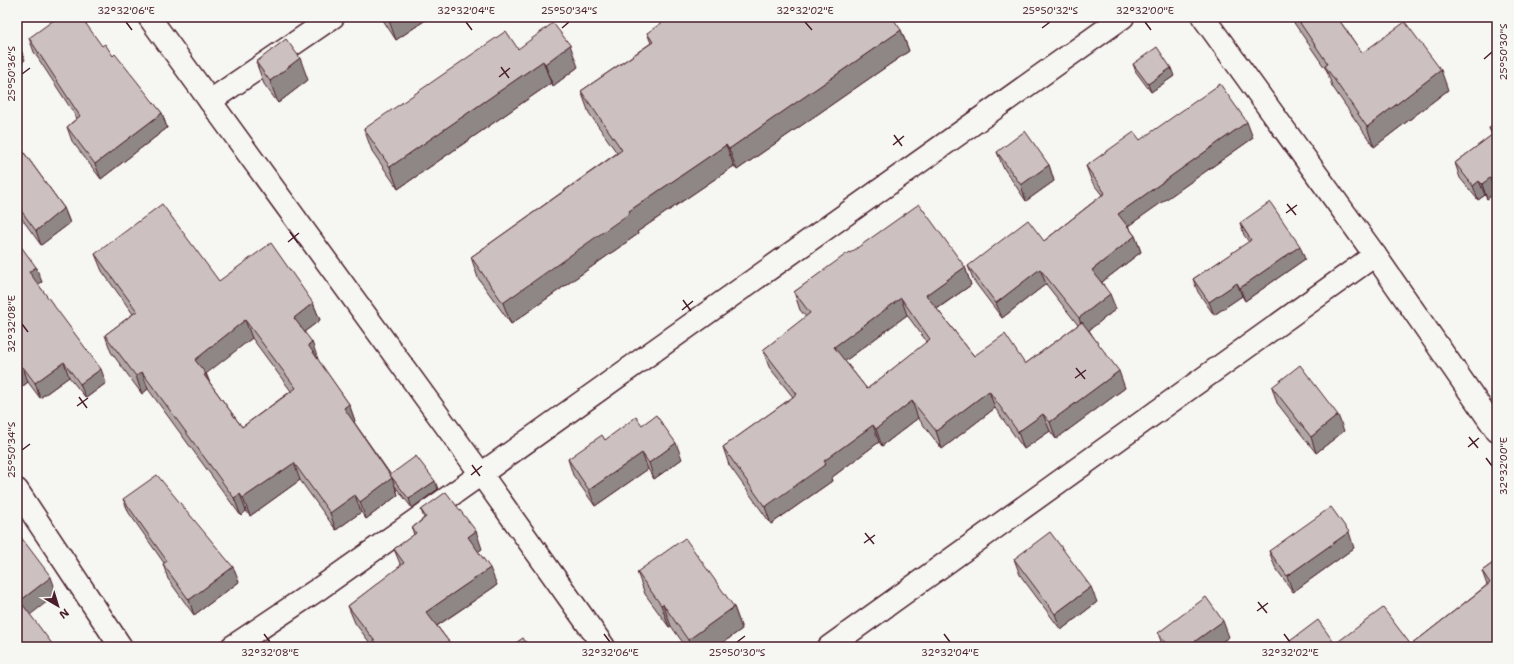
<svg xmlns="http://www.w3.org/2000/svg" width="1514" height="664" viewBox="0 0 1514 664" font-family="'Shantell Sans',sans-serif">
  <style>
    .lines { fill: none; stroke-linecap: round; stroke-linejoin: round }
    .minor-casing { stroke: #4a1f2b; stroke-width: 25 }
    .minor { stroke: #f6f6f2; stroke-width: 22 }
    .wall { fill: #afa6a5; stroke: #4a1f2b; fill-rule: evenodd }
    .shaded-wall { fill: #8f8786; stroke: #4a1f2b }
    .building { fill: #ccc1c0; stroke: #4a1f2b; fill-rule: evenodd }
    .ticks { fill: none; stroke: #4a1f2b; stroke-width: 1.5 }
    .neatline { fill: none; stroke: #4a1f2b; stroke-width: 1.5 }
    .ticks-label { font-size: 10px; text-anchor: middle; fill: #4a1f2b }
  </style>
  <rect width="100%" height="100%" fill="#f6f6f2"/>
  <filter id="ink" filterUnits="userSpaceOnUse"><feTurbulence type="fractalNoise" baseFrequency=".025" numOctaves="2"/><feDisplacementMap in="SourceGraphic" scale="8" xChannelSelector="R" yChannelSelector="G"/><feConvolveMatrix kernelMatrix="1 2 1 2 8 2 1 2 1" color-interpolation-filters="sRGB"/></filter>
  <g filter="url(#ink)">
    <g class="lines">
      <g class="minor-casing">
        <g id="minor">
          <path d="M149,17L481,474L604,647"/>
          <path d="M1203,17L1375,255L1497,431"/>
          <path d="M210,101L333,17"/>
          <path d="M17,490L121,647"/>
          <path d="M232,647L320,588L481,474L1123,17"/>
          <path d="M829,647L1375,255"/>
        </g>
      </g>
      <use href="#minor" class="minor"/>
    </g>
    <g class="wall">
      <path d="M381,17H430L396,40Z"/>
      <path d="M1290,17H1337L1362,53L1448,90L1374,147L1332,86L1327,71Z"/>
      <path d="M901,30L909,51L737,170L734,166L637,232L638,234L511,324L478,278L471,257L617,153L589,113L581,91L651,43L647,33Z"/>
      <path d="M29,38L102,46L113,56L162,113L167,128L101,179L72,141L67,127L77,118L34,52Z"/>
      <path d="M518,49L578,67L553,86L551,83L398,189L372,151L364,129Z"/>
      <path d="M256,62L308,80L278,103L264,84Z"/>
      <path d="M1133,64L1174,76L1151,92L1136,72Z"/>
      <path d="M1497,121V195L1495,193L1487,199L1485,195L1478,200L1460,178L1455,163L1492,135L1489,128Z"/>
      <path d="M1253,138L1128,226L1135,236L1141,252L1102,282L1116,309L1089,330L1125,388L1056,439L1050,431L1024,449L995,408L942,449L918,418L882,446L879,442L831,478L832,481L771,524L729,465L723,447L793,397L769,367L763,350L806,317L800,310L794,292L850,253L965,267L971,285L937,309L974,356L1025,364L1078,325L1046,284L1002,318L974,281L968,266L1044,241L1102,195L1092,182L1086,166L1140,140ZM907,315L927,342L867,389L845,361Z"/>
      <path d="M17,143L64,208L70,223L41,245L17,212Z"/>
      <path d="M997,152L1049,165L1054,181L1026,201L1003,167Z"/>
      <path d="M1240,223L1305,259L1245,301L1242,296L1214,315L1198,292L1193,279L1249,242L1244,235Z"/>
      <path d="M17,241L42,282L38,284L106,383L86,398L69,377L40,398L28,382L19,389L17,386Z"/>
      <path d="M95,254L219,281L313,303L320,320L304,332L318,360L349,404L355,421L354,422L391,475L438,489L412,508L395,486L398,495L366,519L361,512L336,530L300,480L250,516L246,511L241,516L148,389L142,394L111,352L105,335L133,314L102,271ZM252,338L291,391L242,427L210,383L206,373Z"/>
      <path d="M1272,387L1344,431L1316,453L1277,403Z"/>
      <path d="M642,425L682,459L654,479L648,469L595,506L573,475L568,459L605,440Z"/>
      <path d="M123,499L239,582L194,615L168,579L163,564L164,563L129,513Z"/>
      <path d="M421,510L482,549L478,551L497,585L437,626L453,647H373L355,623L348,606L401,566L394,549L414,535L412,528L424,518Z"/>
      <path d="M1354,548L1293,592L1275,567L1269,551Z"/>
      <path d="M1014,559L1097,602L1061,630L1020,575Z"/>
      <path d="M1497,560V647L1335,644L1411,645L1487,585L1482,571Z"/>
      <path d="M637,572L734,607L742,629L717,647H686L671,626L669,627L645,594Z"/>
      <path d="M1158,633L1229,637L1214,647H1163Z"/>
    </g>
    <g class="shaded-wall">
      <path d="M389,17H430L396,40L388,18Z"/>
      <path d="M1276,17H1283L1277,21Z"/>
      <path d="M901,30L909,51L737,170L729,149Z"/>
      <path d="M19,45L25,60L17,66V47Z"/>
      <path d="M570,45L578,67L553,86L545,64Z"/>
      <path d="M300,58L308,80L278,103L270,81Z"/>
      <path d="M543,61L551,83L398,189L390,167Z"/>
      <path d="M1171,68L1174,76L1151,92L1148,84Z"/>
      <path d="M1441,70L1448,90L1374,147L1367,127Z"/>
      <path d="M162,113L167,128L101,179L95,164Z"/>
      <path d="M1247,122L1253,138L1124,229L1118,214Z"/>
      <path d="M726,145L734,166L637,232L638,234L511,324L503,303L629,211Z"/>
      <path d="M1049,165L1054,181L1026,201L1021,185Z"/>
      <path d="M1490,178L1495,193L1487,199L1482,184Z"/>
      <path d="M1479,181L1485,195L1478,200L1473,186Z"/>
      <path d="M64,208L70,223L41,245L36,231Z"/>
      <path d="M1135,236L1141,252L1098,285L1092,270Z"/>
      <path d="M1300,246L1305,259L1245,301L1240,288Z"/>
      <path d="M36,267L42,282L35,286L29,272Z"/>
      <path d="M965,267L971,285L932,312L926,295Z"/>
      <path d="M1040,269L1046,284L1002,318L996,303Z"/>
      <path d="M1237,283L1242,296L1214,315L1209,302Z"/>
      <path d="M1110,294L1116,309L1084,334L1079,318Z"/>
      <path d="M901,298L907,315L841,364L834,347Z"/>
      <path d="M313,303L320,320L300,335L294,318Z"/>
      <path d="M245,320L252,338L202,377L195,360Z"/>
      <path d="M312,342L318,359L314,363L308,345Z"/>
      <path d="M64,362L69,377L40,398L35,383Z"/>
      <path d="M23,367L28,382L19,389L17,383V372Z"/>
      <path d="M101,369L106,383L86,398L80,384Z"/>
      <path d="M1119,371L1125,388L1056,439L1050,422Z"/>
      <path d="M142,372L148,389L142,394L136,376Z"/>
      <path d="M206,374L213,391L204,375Z"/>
      <path d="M989,391L995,408L942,449L936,431Z"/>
      <path d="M912,401L918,418L882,446L876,429Z"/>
      <path d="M349,404L355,421L350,425L344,408Z"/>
      <path d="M1043,414L1050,431L1024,449L1018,432Z"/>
      <path d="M1338,415L1344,431L1316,453L1311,437Z"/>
      <path d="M873,425L879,442L831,478L832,481L771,524L765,507L824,461Z"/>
      <path d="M676,443L682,459L654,479L649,463Z"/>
      <path d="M642,453L648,469L595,506L589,490Z"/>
      <path d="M294,463L300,480L250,516L243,498Z"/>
      <path d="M392,478L398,495L366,519L360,502Z"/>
      <path d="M435,481L438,489L412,508L409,499Z"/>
      <path d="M240,494L246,511L241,516L234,498Z"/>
      <path d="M355,495L361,512L336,530L330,513Z"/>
      <path d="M476,531L482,549L475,554L468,537Z"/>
      <path d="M1349,532L1354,548L1293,592L1287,576Z"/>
      <path d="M233,567L239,582L194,615L189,600Z"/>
      <path d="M490,568L497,585L432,629L426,612Z"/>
      <path d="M51,577L57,594L26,618L20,601Z"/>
      <path d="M1091,587L1097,602L1061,630L1055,614Z"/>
      <path d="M663,604L671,626L669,627L661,605Z"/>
      <path d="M734,607L742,629L717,647H691L688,640Z"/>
      <path d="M1223,621L1229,637L1214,647H1187Z"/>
    </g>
    <g class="building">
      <path d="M58,17H81L102,46L105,44L113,56L115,54L162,113L95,164L67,127L80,116L29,38Z"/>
      <path d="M670,17H892L901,30L729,149L726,145L629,211L630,213L503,303L471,257L622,150L581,91L653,42L647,33Z"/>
      <path d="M1296,17H1337L1362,53L1405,22L1441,70L1367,127L1325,66L1328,64Z"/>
      <path d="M553,23L570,45L545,64L543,61L390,167L364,129L506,31L518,49Z"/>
      <path d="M286,39L300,58L270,81L256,62Z"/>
      <path d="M17,42L19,45L17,47Z"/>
      <path d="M1157,47L1171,68L1148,84L1133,64Z"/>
      <path d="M1220,84L1247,122L1118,214L1135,236L1092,270L1110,294L1079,318L1040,269L996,303L968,266L1028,220L1044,241L1105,193L1086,166L1134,132L1140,140Z"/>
      <path d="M1497,121V185L1495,186L1490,178L1482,184L1479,181L1473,186L1455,163L1493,134L1489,128Z"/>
      <path d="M1025,131L1049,165L1021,185L997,152Z"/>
      <path d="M17,143L64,208L36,231L17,205Z"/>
      <path d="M1270,202L1300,246L1240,288L1237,283L1209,302L1193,279L1251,240L1240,223Z"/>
      <path d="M162,204L219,281L271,243L313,303L294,318L312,342L308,345L349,404L344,408L392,478L360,502L355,495L330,513L294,463L243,498L240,494L234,498L142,372L136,376L105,335L137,311L95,254ZM245,320L296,388L242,427L204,375L206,374L195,360Z"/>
      <path d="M919,204L965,267L926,295L974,356L1005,334L1025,364L1082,322L1119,371L1050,422L1043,414L1018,432L989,391L936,431L912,401L876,429L873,425L824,461L826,464L765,507L723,447L797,394L763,350L810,313L794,292L849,252L850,253ZM901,298L930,339L867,389L834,347Z"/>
      <path d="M17,241L36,267L29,272L101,369L80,384L64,362L35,383L23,367L17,372Z"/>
      <path d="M1300,365L1338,415L1311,437L1272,387Z"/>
      <path d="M656,415L676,443L649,463L642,453L589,490L568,459L602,435L605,440L636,417L642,425Z"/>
      <path d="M416,456L435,481L409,499L390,475Z"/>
      <path d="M157,475L233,567L189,600L163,564L167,561L123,499Z"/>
      <path d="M446,492L476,531L468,537L490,568L426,612L453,647H373L377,644L348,606L404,563L394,549L416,533L412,528L426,517L421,510Z"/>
      <path d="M1331,507L1349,532L1287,576L1269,551Z"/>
      <path d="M17,532L51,577L20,601L53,645L50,647H17Z"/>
      <path d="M1050,532L1091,587L1055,614L1014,559Z"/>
      <path d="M685,538L734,607L688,640L663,604L661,605L637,572Z"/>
      <path d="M1497,560V646L1496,647H1282L1318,620L1335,644L1383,608L1411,645L1490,583L1482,571Z"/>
      <path d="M1206,597L1223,621L1187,647H1169L1158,633Z"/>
      <path d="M523,638L529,647H510Z"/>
    </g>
  </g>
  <path class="ticks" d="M126,22L132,30M466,22L472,30M805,22L812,30M1145,22L1151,30M562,28L569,22M1042,28L1050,22M1484,59L1492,52M501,67L509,78M22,74L30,68M499,77L510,68M894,135L902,146M893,145L904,136M1287,204L1296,215M1286,213L1297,205M290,232L298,243M288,242L299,233M683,300L691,311M682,310L693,301M22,324L28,332M1076,368L1085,379M1075,378L1086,370M79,397L87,408M77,406L88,398M1469,437L1478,448M1468,447L1479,438M22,450L30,444M1486,458L1492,466M472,465L480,476M471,475L482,466M865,533L874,544M864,543L875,535M1258,602L1267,613M1257,611L1268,603M264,634L270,642M604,634L610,642M944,634L950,642M1284,634L1290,642M737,642L745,636"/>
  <rect width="1514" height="664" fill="none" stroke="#f6f6f2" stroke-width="44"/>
  <g transform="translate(58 606) rotate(142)" stroke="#f6f6f2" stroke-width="3" paint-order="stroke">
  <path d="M0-3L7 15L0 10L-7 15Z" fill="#4a1f2b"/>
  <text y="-6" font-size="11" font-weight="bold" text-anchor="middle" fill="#4a1f2b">N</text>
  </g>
  <rect x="22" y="22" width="1470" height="620" class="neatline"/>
  <g class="ticks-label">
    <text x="126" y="14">32°32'06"E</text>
    <text x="466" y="14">32°32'04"E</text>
    <text x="569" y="14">25°50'34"S</text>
    <text x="805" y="14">32°32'02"E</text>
    <text x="1050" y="14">25°50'32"S</text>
    <text x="1145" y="14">32°32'00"E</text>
    <text transform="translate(1503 52) rotate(-90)" y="4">25°50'30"S</text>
    <text transform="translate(11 74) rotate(-90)" y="4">25°50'36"S</text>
    <text transform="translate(11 324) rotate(-90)" y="4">32°32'08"E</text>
    <text transform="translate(11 450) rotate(-90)" y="4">25°50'34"S</text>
    <text transform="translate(1503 466) rotate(-90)" y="4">32°32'00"E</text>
    <text x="270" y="656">32°32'08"E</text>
    <text x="610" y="656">32°32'06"E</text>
    <text x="737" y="656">25°50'30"S</text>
    <text x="950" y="656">32°32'04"E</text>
    <text x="1290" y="656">32°32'02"E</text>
  </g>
</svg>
